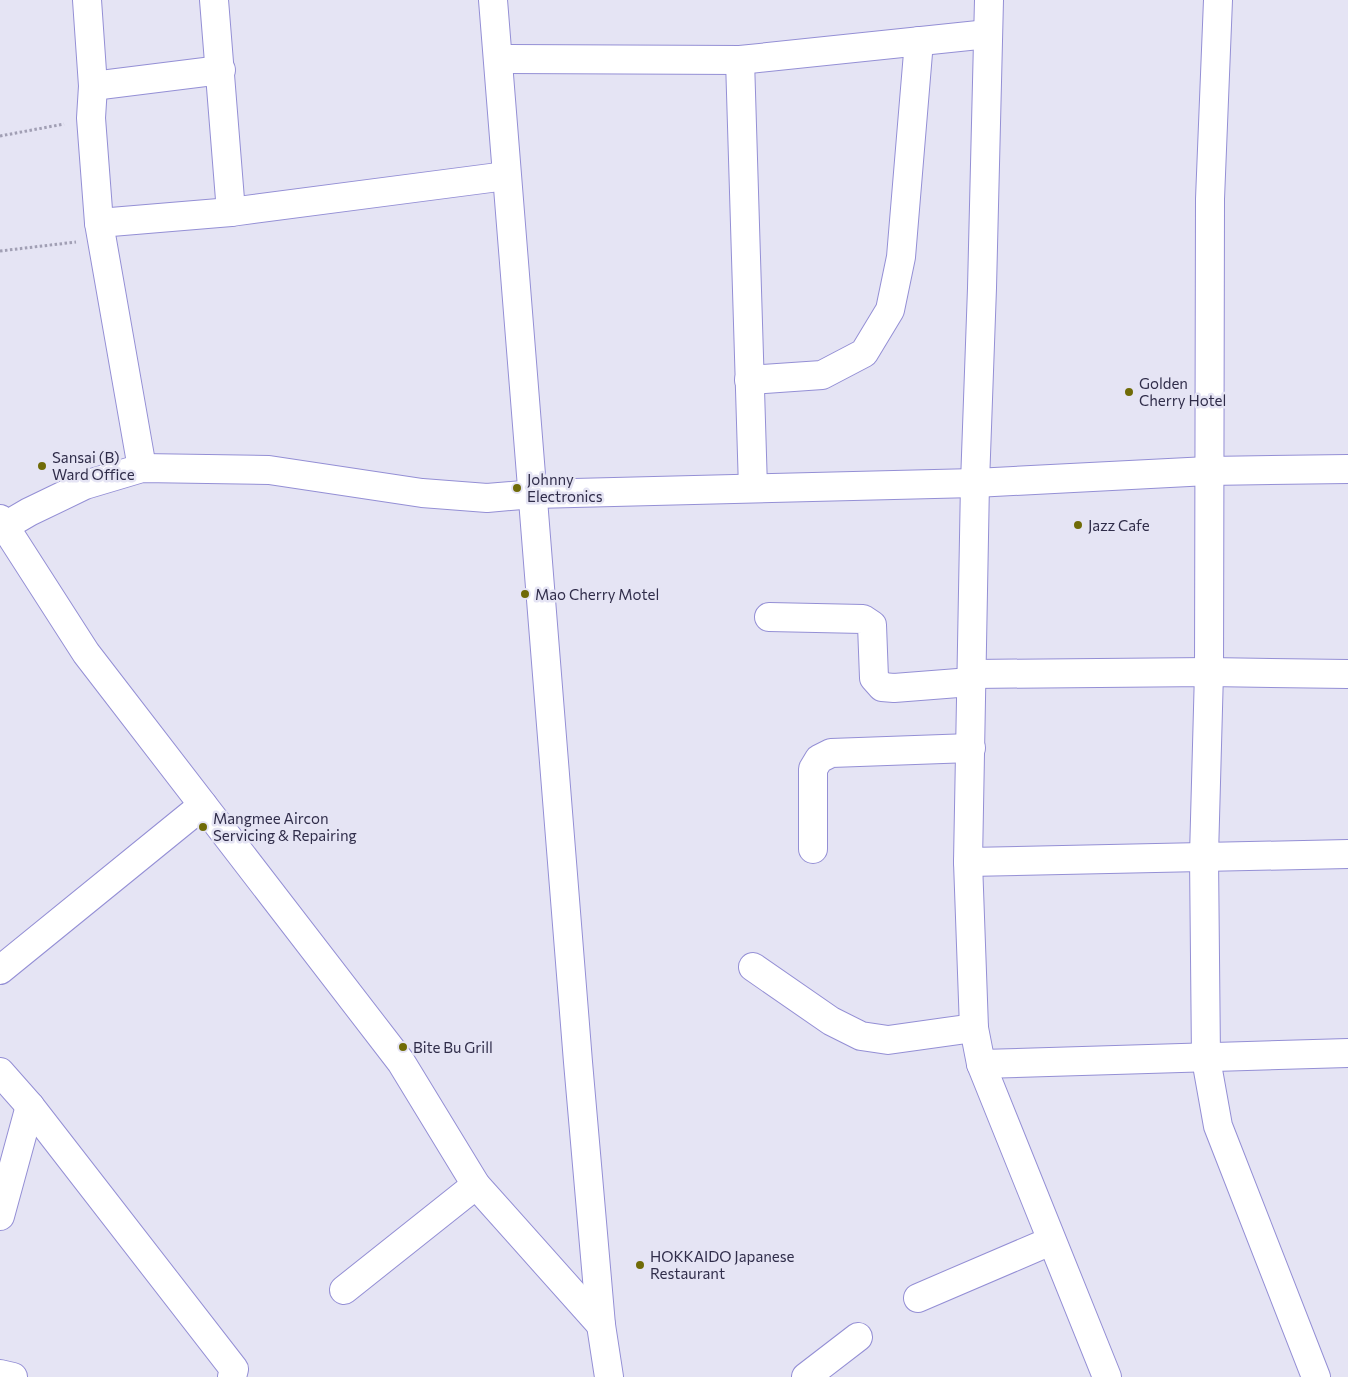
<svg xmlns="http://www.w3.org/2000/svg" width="1348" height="1377" viewBox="0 0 1348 1377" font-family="Commissioner,sans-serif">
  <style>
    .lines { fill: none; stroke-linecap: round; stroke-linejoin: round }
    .minor-casing { stroke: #948fd5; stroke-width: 30 }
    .major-casing { stroke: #948fd5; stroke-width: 30 }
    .path { stroke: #a19fb4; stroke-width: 3; stroke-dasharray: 2.5 2.5; stroke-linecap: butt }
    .minor { stroke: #fff; stroke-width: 28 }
    .major { stroke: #fff; stroke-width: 28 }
    .poi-dot { fill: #706b07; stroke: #e5e4f4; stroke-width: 2 }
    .labels { text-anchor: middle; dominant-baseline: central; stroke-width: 5; stroke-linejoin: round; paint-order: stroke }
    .poi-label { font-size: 15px; fill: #302d4a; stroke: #e5e4f4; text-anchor: start }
  </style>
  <rect width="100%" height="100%" fill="#e5e4f4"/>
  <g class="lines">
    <g class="minor-casing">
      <g id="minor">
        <path d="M87,0L93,86L91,118L99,223L142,468"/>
        <path d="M214,0L231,212"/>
        <path d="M989,0L982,288L975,483L968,862L974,1028L981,1064L1107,1377"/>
        <path d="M1218,0L1210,199L1209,672L1204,856L1206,1059L1218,1126L1316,1377"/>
        <path d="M498,59L740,60L988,34"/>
        <path d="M740,60L753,488"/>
        <path d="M93,86L221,70"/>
        <path d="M99,223L231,212L506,176"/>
        <path d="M749,380L822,375L864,353L890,310L901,257L919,41"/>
        <path d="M0,519L86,653L401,1062L476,1185L601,1325"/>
        <path d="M0,529L29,512L85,485L142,468L269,470L422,493L487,498L534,494L975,483L1208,471L1348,469"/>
        <path d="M769,617L863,619L872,625L874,678L882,687L894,688L971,682"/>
        <path d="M972,674L1209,672L1348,674"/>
        <path d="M813,849V769L819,759L831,753L971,748"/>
        <path d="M968,862L1348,854"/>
        <path d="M753,967L831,1021L861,1036L888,1040L974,1028"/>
        <path d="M0,970L203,805"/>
        <path d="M981,1064L1348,1053"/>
        <path d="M0,1072L30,1106L234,1369L232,1377"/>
        <path d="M0,1216L30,1106"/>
        <path d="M344,1290L476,1185"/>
        <path d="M918,1298L1051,1241"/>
        <path d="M0,1374L13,1377"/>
        <path d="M806,1377L858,1337"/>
      </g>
    </g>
    <g class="major-casing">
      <path id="major" d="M493,0L578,1062L601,1325L609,1377"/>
    </g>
    <g class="path">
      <path d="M0,136L64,124"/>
      <path d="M0,251L76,242"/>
    </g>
    <use href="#minor" class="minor"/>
    <use href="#major" class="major"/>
  </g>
  <g class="poi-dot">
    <circle cx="1129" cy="392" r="5"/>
    <circle cx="42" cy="466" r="5"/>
    <circle cx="517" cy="488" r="5"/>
    <circle cx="1078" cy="525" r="5"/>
    <circle cx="525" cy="594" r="5"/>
    <circle cx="203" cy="827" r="5"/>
    <circle cx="403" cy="1047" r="5"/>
    <circle cx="640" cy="1265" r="5"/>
  </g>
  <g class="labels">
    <g class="poi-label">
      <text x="1139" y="383">Golden<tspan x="1139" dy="17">Cherry Hotel</tspan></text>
      <text x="52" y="457">Sansai (B)<tspan x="52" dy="17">Ward Office</tspan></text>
      <text x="527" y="479">Johnny<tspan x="527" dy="17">Electronics</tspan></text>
      <text x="1088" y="525">Jazz Cafe</text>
      <text x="535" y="594">Mao Cherry Motel</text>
      <text x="213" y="818">Mangmee Aircon<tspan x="213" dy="17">Servicing &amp; Repairing</tspan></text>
      <text x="413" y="1047">Bite Bu Grill</text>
      <text x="650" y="1256">HOKKAIDO Japanese<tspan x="650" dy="17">Restaurant</tspan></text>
    </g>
  </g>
</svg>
